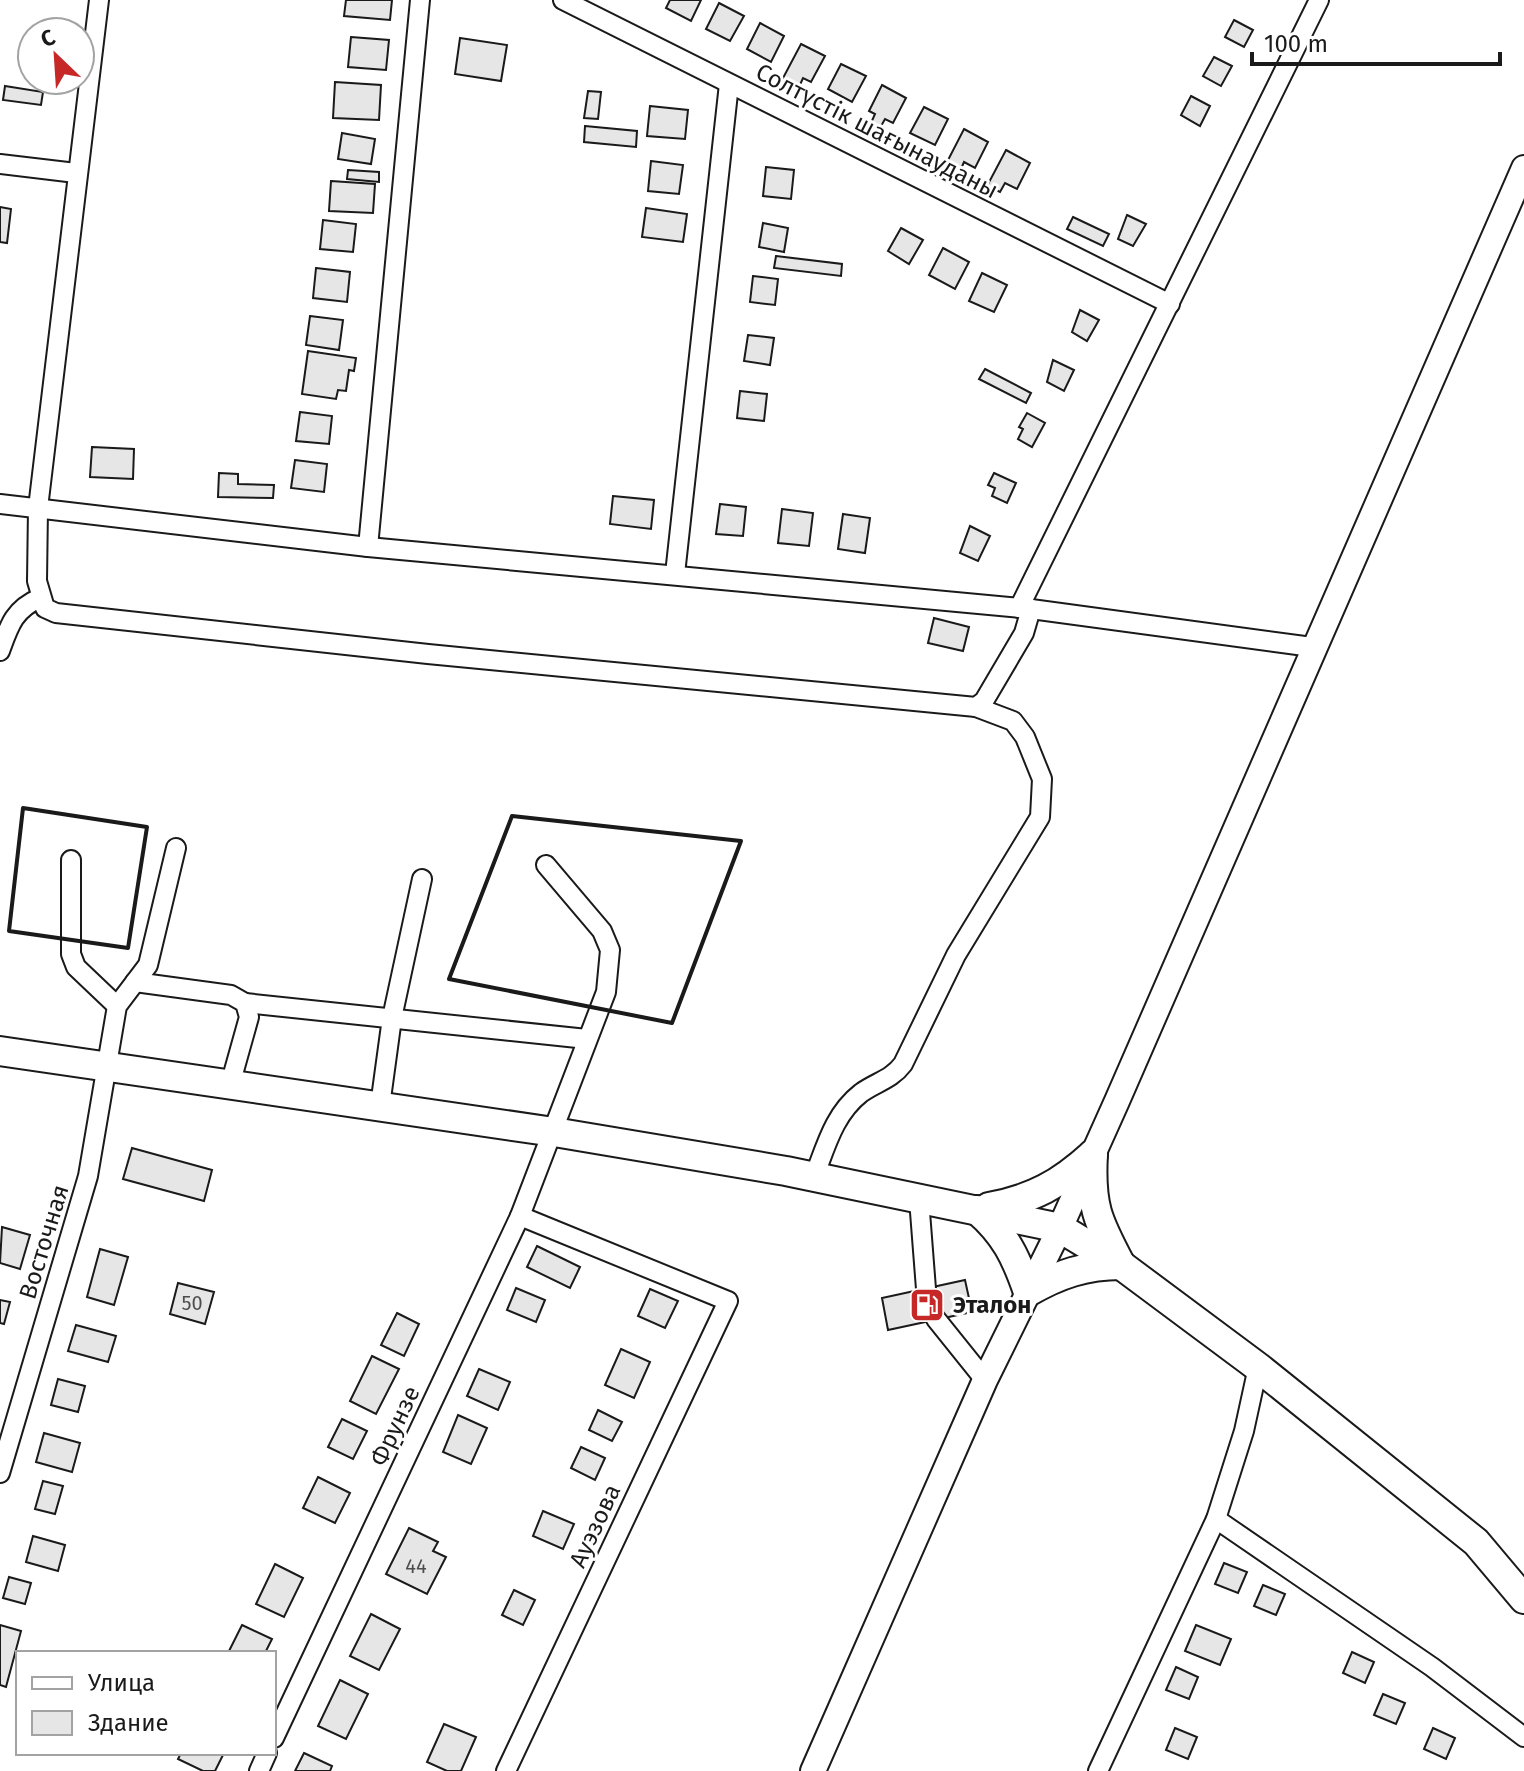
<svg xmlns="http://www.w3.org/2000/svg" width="1524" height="1771" viewBox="0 0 1524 1771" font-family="'Fira Sans',sans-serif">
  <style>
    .building { fill: #e6e6e6; stroke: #1a1a1a; stroke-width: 2 }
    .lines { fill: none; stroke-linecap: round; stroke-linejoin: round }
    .minor-tunnel { stroke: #ddd; stroke-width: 18; stroke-dasharray: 18 9; stroke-linecap: butt }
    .minor-casing { stroke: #1a1a1a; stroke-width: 22 }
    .major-casing { stroke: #1a1a1a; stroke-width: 28 }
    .highway-casing { stroke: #1a1a1a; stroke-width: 32 }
    .minor { stroke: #fff; stroke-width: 18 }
    .major { stroke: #fff; stroke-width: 24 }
    .highway { stroke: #fff; stroke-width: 28 }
    .wall { stroke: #1a1a1a; stroke-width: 4 }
    .labels { text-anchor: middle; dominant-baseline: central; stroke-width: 6; stroke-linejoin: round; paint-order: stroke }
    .number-label { font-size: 20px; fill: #4d4d4d }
    .street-label { font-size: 24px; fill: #1a1a1a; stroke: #fff }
    .poi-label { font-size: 24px; font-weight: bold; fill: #1a1a1a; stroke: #fff; text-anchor: start }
  </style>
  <rect width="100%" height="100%" fill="#fff"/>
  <g class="building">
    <path d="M346,0H392L390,20L344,16Z"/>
    <path d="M670,0H701L691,21L666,8Z"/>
    <path d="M719,3L744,16L730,41L706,29Z"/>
    <path d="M1234,20L1253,30L1244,47L1225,37Z"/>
    <path d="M760,23L784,36L771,62L747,49Z"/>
    <path d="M351,37L389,40L386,70L348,67Z"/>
    <path d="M460,38L507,45L501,81L455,74Z"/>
    <path d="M801,44L825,56L811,82L803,78L799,87L783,78Z"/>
    <path d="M1214,57L1232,66L1221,86L1203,76Z"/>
    <path d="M841,64L866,76L852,102L828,89Z"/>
    <path d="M335,82L381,85L379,120L333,118Z"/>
    <path d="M882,85L906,98L893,123L885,119L880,128L871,123L875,114L869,111Z"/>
    <path d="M5,86L43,92L41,105L3,100Z"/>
    <path d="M588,91L601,92L598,119L584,118Z"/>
    <path d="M1191,96L1210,106L1200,126L1181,115Z"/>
    <path d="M650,106L688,110L685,139L647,136Z"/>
    <path d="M924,107L948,119L935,145L910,133Z"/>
    <path d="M585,126L637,131L636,147L584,142Z"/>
    <path d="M964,129L988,142L975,168L964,162L961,169L947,162Z"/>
    <path d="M342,133L375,139L371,164L338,159Z"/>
    <path d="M1006,150L1030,163L1017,189L1005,183L1000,192L987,186Z"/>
    <path d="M651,161L683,165L679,194L648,191Z"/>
    <path d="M766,167L794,170L791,199L763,196Z"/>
    <path d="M348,170L379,172V182L347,179Z"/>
    <path d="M331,181L375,184L373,213L329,211Z"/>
    <path d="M0,207L11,209L7,243L0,242Z"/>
    <path d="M646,208L687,214L683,242L642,237Z"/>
    <path d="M1127,215L1146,224L1133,246L1118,239Z"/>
    <path d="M1073,217L1109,234L1103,246L1067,229Z"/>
    <path d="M323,220L356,224L353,252L320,249Z"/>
    <path d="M763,223L788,228L784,252L759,247Z"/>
    <path d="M901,228L923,240L909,264L888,251Z"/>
    <path d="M943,248L969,262L955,289L929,275Z"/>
    <path d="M776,256L842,264L841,276L774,268Z"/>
    <path d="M316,268L350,272L347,302L313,298Z"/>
    <path d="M982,273L1007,285L994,312L969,301Z"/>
    <path d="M753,276L778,279L775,305L750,302Z"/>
    <path d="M1080,310L1099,320L1087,341L1072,332Z"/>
    <path d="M310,316L343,320L339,350L306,345Z"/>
    <path d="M748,335L774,338L770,365L744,361Z"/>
    <path d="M308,351L356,358L354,371L349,370L346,391L338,390L336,399L302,394Z"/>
    <path d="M1053,360L1074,370L1064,391L1047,382Z"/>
    <path d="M985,369L1031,393L1026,403L979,379Z"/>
    <path d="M740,391L767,394L764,421L737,418Z"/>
    <path d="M300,412L332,416L329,444L296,441Z"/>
    <path d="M1027,413L1045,423L1032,447L1018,439L1023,429L1019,427Z"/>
    <path d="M92,447L134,449L133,479L90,477Z"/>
    <path d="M295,460L327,464L324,492L291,488Z"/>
    <path d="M219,473L238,474V484L274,485L273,498L218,497Z"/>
    <path d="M994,473L1016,483L1007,503L992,496L995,488L988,485Z"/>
    <path d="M613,496L654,500L651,529L610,524Z"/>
    <path d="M720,504L746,507L743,536L716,534Z"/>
    <path d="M782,509L813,513L809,546L778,543Z"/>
    <path d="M843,514L870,518L865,553L838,549Z"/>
    <path d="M970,526L990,536L978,561L960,553Z"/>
    <path d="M934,618L969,627L963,651L928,643Z"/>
    <path d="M132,1148L212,1170L204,1201L123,1179Z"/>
    <path d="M2,1227L30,1235L20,1269L0,1263Z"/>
    <path d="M537,1246L580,1267L570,1288L527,1267Z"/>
    <path d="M100,1249L128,1257L114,1305L87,1297Z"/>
    <path d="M965,1280L972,1312L888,1330L882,1298Z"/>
    <path d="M178,1283L214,1292L205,1324L170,1314Z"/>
    <path d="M516,1288L545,1300L536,1322L507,1310Z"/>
    <path d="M650,1289L678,1301L665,1328L638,1316Z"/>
    <path d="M0,1300L10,1302L4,1324L0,1323Z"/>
    <path d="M397,1313L419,1324L404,1356L381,1345Z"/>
    <path d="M76,1325L116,1336L108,1362L68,1351Z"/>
    <path d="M621,1349L650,1362L634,1398L605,1385Z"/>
    <path d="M372,1356L399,1369L376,1414L350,1401Z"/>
    <path d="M479,1369L510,1382L498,1410L467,1396Z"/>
    <path d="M58,1379L85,1386L78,1412L51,1405Z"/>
    <path d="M598,1410L622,1422L612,1441L589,1430Z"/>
    <path d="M458,1415L487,1428L471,1464L443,1452Z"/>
    <path d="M342,1419L367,1431L353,1459L328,1447Z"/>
    <path d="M44,1433L80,1443L72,1472L36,1462Z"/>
    <path d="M581,1447L605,1458L595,1480L571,1468Z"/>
    <path d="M318,1477L350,1493L335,1523L303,1508Z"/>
    <path d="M43,1481L63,1486L55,1514L35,1509Z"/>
    <path d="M543,1511L574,1524L563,1549L533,1536Z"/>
    <path d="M409,1528L438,1542L433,1551L446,1557L427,1594L386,1574Z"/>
    <path d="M33,1536L65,1545L58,1571L26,1562Z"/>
    <path d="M1224,1563L1247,1572L1238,1593L1215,1584Z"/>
    <path d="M275,1564L303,1578L284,1617L256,1604Z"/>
    <path d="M9,1577L31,1583L25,1604L3,1598Z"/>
    <path d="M1263,1585L1285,1594L1276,1615L1254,1606Z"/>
    <path d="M514,1590L535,1600L523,1625L502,1615Z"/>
    <path d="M371,1614L400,1629L379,1670L350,1656Z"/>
    <path d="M0,1625L21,1631L6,1687L0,1685Z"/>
    <path d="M242,1625L272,1639L265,1653H228Z"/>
    <path d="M1196,1625L1231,1639L1220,1665L1185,1651Z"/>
    <path d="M1352,1652L1374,1662L1365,1683L1343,1673Z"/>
    <path d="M1176,1667L1198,1677L1189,1699L1166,1690Z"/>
    <path d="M340,1680L368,1694L346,1739L318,1726Z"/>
    <path d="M1383,1694L1405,1703L1396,1724L1374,1715Z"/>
    <path d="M444,1724L476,1737L461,1771H447L427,1762Z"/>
    <path d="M1175,1728L1197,1737L1188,1759L1166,1750Z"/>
    <path d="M1433,1728L1455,1738L1446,1759L1424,1749Z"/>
    <path d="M181,1753H224L215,1771H203L178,1759Z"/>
    <path d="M304,1753L332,1766L330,1771H295Z"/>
  </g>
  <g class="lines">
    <path class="minor-tunnel" d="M926,1289L936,1319"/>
    <g class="minor-casing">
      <g id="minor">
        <path d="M99,0L38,508L37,581L45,608L56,613L428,654L976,707L984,701L1024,633L1031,609"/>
        <path d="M563,0L1170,304"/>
        <path d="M0,164L76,173"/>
        <path d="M0,504L368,547L1031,609L1312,647"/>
        <path d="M368,547L420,0"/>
        <path d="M675,574L729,84"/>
        <path d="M1019,608L1319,0"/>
        <path d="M0,651C9,626 14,609 40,598"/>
        <path d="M71,860V954L76,967L117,1006"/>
        <path d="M135,982L231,995L245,1003L249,1017L230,1085"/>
        <path d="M245,1003L587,1039"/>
        <path d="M380,1106L392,1018L422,879"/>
        <path d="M814,1177C826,1146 834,1114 861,1093C876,1082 891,1080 903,1064L956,955L1040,817L1042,779L1025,737L1013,721L976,707"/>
        <path d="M919,1199L926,1289"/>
        <path d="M936,1319L985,1380"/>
        <path d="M0,1473L88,1176L117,1006L148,965L176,848"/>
        <path d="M1216,1519L1432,1667L1524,1737"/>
        <path d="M274,1738L520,1216L606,992L610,950L602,931L546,865"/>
        <path d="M259,1771L267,1753"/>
        <path d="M506,1771L728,1301L520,1216"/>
        <path d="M1098,1771L1216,1519L1244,1431L1258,1367"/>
      </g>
    </g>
    <g class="major-casing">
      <path id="major" d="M813,1771L985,1380L1060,1228L1117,1101L1524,168"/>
    </g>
    <g class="highway-casing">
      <g id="highway">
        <path d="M0,1051L554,1132L786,1171L1060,1228L1121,1265L1258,1367L1476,1542L1524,1599"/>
        <path d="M989,1207C1033,1199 1060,1184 1093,1154"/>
        <path d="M977,1210C1005,1234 1016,1257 1028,1292C1059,1274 1086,1265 1121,1265C1097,1220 1090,1205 1093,1154"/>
      </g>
    </g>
    <use href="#minor" class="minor"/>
    <use href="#major" class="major"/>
    <use href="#highway" class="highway"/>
    <g class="wall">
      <path d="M23,808L147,827L128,948L9,931Z"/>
      <path d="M512,816L741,841L672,1023L449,979Z"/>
    </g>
  </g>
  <defs>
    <g id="fuel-square" transform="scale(1.8)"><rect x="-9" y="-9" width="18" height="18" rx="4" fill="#c62828" stroke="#fff"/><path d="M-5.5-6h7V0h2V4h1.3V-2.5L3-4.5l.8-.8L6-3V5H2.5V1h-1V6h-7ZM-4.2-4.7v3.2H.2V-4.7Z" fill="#fff"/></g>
  </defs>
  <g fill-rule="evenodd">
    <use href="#fuel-square" x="927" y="1305"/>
  </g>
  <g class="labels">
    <g class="number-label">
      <text x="192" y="1303">50</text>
      <text x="416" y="1566">44</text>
    </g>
    <g class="street-label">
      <text transform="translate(877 131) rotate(27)">Солтүстік шағынауданы</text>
      <text transform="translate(44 1242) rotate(-73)">Восточная</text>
      <text transform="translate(395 1426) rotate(-65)">Фрунзе</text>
      <text transform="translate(595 1526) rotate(-65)">Ауэзова</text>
    </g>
    <g class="poi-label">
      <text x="953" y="1305">Эталон</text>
    </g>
  </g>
  <rect x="16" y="1651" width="260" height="104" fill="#ffffff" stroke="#a3a3a3" stroke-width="2"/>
  <rect x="32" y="1677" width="40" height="12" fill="#ffffff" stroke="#a3a3a3" stroke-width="2"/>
  <text x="88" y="1691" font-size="24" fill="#1a1a1a">Улица</text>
  <rect x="32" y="1711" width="40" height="24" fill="#e6e6e6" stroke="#a3a3a3" stroke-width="2"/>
  <text x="88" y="1731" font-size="24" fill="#1a1a1a">Здание</text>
  <g transform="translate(56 56) rotate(335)"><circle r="38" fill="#ffffff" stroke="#a3a3a3" stroke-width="2"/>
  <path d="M0-6L14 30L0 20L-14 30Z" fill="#c62828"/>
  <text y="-12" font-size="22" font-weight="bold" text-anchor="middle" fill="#1a1a1a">С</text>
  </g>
  <path d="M1252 52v12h248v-12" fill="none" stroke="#1a1a1a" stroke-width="4"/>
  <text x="1264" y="52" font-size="24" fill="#1a1a1a" stroke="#ffffff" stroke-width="6" paint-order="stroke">100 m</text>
</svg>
